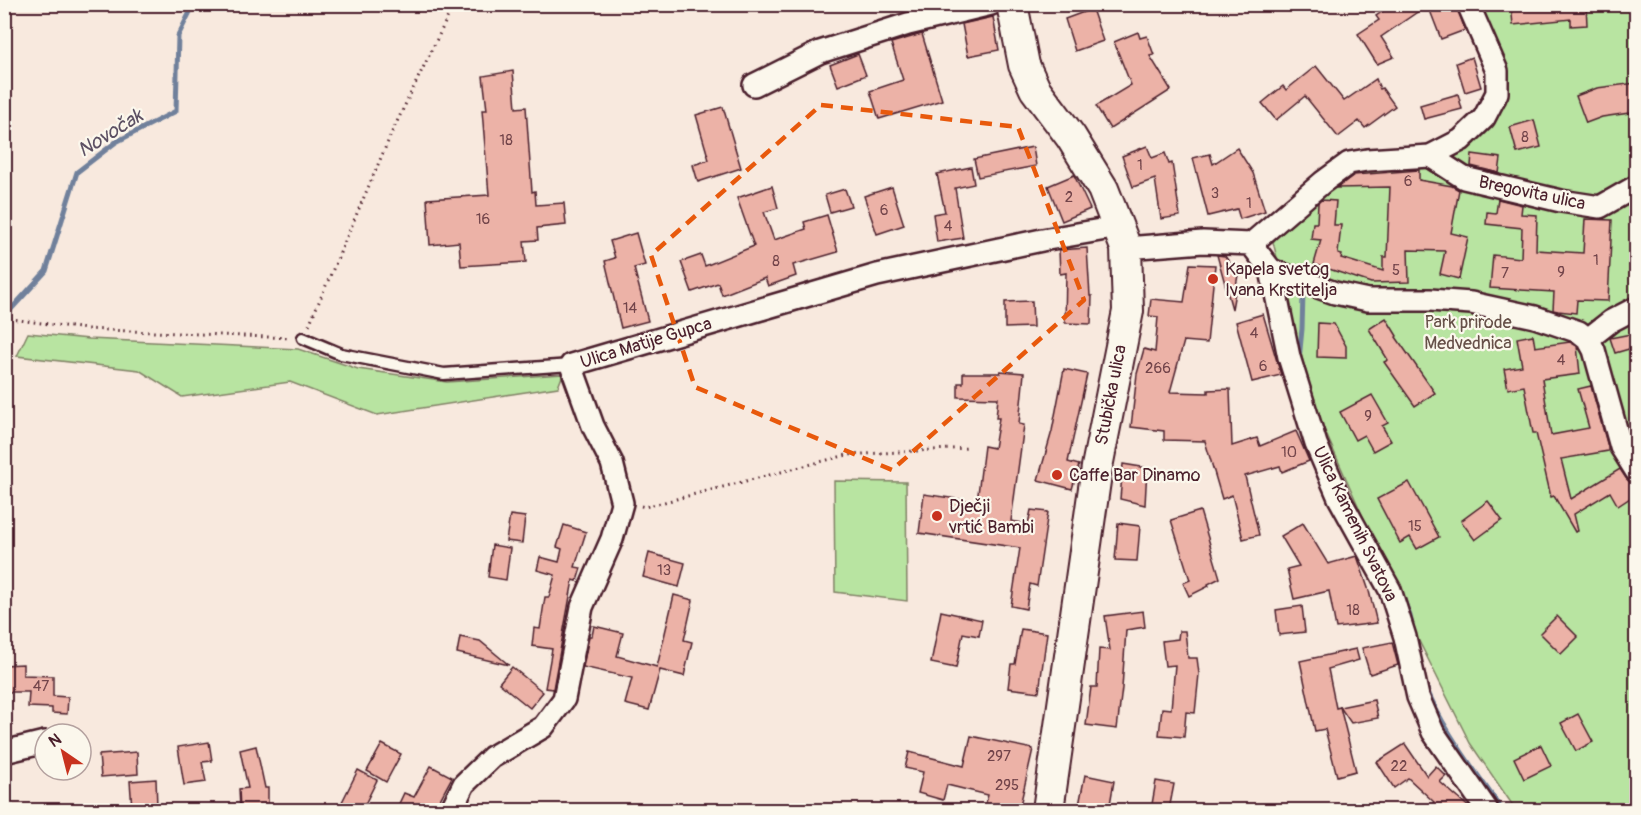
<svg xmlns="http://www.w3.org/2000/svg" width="1641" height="815" viewBox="0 0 1641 815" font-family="Pangolin,sans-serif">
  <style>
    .green { fill: #b8e4a1; stroke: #818266; stroke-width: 1.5 }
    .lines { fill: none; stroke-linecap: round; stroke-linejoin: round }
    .stream { stroke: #6f809b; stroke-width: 5 }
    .building { fill: #ecb2a7; stroke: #4a1f2b; stroke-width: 1.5 }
    .lane-casing { stroke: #4a1f2b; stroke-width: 15 }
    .street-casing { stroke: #4a1f2b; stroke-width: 26 }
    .secondary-casing { stroke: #4a1f2b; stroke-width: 34 }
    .path { stroke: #4a1f2b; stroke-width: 3; stroke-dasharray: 1.5 4.5; stroke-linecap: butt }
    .lane { stroke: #fbf7ec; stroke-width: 10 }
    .street { stroke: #fbf7ec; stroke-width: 21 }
    .secondary { stroke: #fbf7ec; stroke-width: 30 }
    .marked { fill: none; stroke: #e8590c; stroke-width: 4.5; stroke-dasharray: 12 8; stroke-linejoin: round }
    .poi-dot { fill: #c8321e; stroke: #fbf7ec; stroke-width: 2 }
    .labels { text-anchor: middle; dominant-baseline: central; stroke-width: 4.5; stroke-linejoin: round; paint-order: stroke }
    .number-label { font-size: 15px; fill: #72444a }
    .street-label { font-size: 18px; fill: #4a1f2b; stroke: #fbf7ec }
    .poi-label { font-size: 18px; fill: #4a1f2b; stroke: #fbf7ec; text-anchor: start }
    .park-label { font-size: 18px; fill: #665048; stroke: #fbf7ec }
    .water-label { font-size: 20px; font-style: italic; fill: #5c5063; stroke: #fbf7ec }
  </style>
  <rect width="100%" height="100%" fill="#f8e9de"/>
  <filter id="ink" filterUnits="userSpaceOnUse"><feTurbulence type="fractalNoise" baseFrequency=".0167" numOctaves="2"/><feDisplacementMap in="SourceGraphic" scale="12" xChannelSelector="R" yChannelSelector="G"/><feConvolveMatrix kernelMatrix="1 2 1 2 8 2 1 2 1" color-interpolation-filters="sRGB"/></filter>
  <g filter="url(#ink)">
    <g class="green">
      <path d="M1480,5H1636V810H1516L1470,743L1414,631L1315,409L1273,242L1296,215L1343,179L1363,170L1382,168H1433L1484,130L1506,103L1504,65Z"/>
      <path d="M28,333L89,339L298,349L358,369L447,382L563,374L558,387L377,415L290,382L182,397L139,370L17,356Z"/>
      <path d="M834,481L906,482L907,601L835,592Z"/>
    </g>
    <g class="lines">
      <g class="stream">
        <path d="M4,317L46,271L77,172L116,142L176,111L178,36L194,4"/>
        <path d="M1299,360L1302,329L1303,294"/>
        <path d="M1402,595L1410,616L1413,629"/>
        <path d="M1425,684C1442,730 1475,770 1502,810"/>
      </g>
    </g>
    <g class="building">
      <path d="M1394,4H1429L1381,37L1394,57L1377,64L1358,34L1379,20L1376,16Z"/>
      <path d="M1439,4H1456L1465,30L1441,39L1429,8Z"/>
      <path d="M1511,4H1586L1587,25L1571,26V19L1513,25Z"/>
      <path d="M1092,9L1103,41L1075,51L1065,19Z"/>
      <path d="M993,17L999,50L968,56L962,24Z"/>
      <path d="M1138,32L1140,38L1147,36L1154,55L1150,56L1171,90L1110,129L1096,106L1131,85L1114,42Z"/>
      <path d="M922,34L942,100L879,119L870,91L903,80L891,43Z"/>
      <path d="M858,54L866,75L838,86L830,65Z"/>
      <path d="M1472,57L1481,87L1465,92L1456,63Z"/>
      <path d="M1316,66L1344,101L1376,79L1380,89L1382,88L1395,106L1365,128L1359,121L1338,137L1305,96L1276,120L1262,103L1283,86L1286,90Z"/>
      <path d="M513,71L516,108L526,107L532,192L535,191L536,205L564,203L566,225L537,228L538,240L524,241L526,262L461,266L459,242L430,245L427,199L489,195L482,110H487L483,76Z"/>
      <path d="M1636,83V112L1602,117L1586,123L1576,96L1597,88Z"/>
      <path d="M1458,94L1462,109L1424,119L1420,105Z"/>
      <path d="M723,107L741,168L698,182L693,165L709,160L696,115Z"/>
      <path d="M1534,120L1541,147L1517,153L1510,127Z"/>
      <path d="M1147,146L1152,158L1165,153L1169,164L1172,163L1180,216L1161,219L1155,179L1133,187L1122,156Z"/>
      <path d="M1033,147L1036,166L978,177L974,159Z"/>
      <path d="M1237,148L1253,173L1265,211L1240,219L1237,209L1208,216L1193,158L1210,154L1213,164Z"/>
      <path d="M1472,154L1501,158L1499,173L1471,166Z"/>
      <path d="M971,167L974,184L955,188L963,238L937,242L933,214L945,212L937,174Z"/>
      <path d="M1419,170V180L1452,186L1459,190L1451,233L1468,237L1459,279L1440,274L1445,251L1408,250L1409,282L1371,283L1314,264L1321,240L1311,239L1313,223H1317L1318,203L1321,200L1336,201L1334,225H1341L1338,254L1342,255L1341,258L1383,271V257H1387L1390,187L1337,188L1354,175Z"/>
      <path d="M1074,175L1090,209L1062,221L1048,186Z"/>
      <path d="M772,186L778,208L764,212L774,240L806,229L804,222L827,215L838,252L793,265L796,276L768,286L765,278L722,295L718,283L692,292L681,262L701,255L705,266L754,246L737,198Z"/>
      <path d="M892,187L904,225L877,234L864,196Z"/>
      <path d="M845,189L851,206L830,212L825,195Z"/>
      <path d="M1498,199L1522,205L1521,214L1537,215L1536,250L1583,253L1585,219L1612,220L1608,301L1577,300L1576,313L1558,311L1553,310L1554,292L1490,288L1493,255L1521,258L1522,228L1486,224L1487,212L1496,213Z"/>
      <path d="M636,233L645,265L634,268L648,321L621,328L605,261L615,258L610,241Z"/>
      <path d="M1087,248L1090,296H1092L1091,324L1065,323L1066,273L1060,274L1059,250Z"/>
      <path d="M1217,255L1225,256L1238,275L1232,309Z"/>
      <path d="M1190,264L1215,265L1207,343L1184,341L1170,392L1208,393V390L1230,389L1232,446L1257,438L1260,446L1296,431L1309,461L1282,472L1280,466L1245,476L1259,535L1243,539L1232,495L1222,499L1205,441L1164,440V431L1131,427L1137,374L1144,349L1155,352L1158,317L1149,316L1151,299L1184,302Z"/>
      <path d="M1032,301L1033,327L1005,328V302Z"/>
      <path d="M1263,314L1281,375L1252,382L1236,322Z"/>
      <path d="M1386,318L1397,336L1396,337L1435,393L1415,406L1384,362L1388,360L1369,329Z"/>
      <path d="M1318,323L1334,324L1346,346V358L1317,357Z"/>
      <path d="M1636,333V347L1615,353L1610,338Z"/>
      <path d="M1533,335L1535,347L1570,342L1577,346L1580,374L1542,379L1551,435L1589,428L1578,389L1591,386L1608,447V451L1561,459L1571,499L1620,469L1626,478L1636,486V494L1618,506L1610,492L1574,514L1578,531L1575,532L1554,496L1551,497L1536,433H1533L1524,386L1508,389L1504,369L1522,366L1517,338Z"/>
      <path d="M1064,369L1087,374L1068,462L1079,465L1072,489L1038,480L1052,431Z"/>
      <path d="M1000,371L1024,373L1019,424L1024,425L1011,521L1028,524L1031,510L1048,512L1037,586L1030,584L1026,609L1011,606L1020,548L919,533L924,494L977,502L984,446L994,448L999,418H996L998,398L958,397V383H963V373H1000Z"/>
      <path d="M1372,395L1388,423L1382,426L1391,441L1373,451L1364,435L1355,440L1340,412Z"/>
      <path d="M1123,464L1147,468L1145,505L1120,499Z"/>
      <path d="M1409,482L1439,537L1417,549L1410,537L1400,543L1377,499Z"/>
      <path d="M1488,501L1502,520L1475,540L1461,521Z"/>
      <path d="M1200,511L1220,578L1208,584L1209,586L1189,596L1183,583L1190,580L1171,520Z"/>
      <path d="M510,515L525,517L522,543L506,541Z"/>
      <path d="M1118,523L1140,526L1137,561L1115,560Z"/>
      <path d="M1303,523L1328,564L1357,556L1369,591L1377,623L1336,628L1329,591L1294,599L1287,569L1299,566L1281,536Z"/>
      <path d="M564,525L586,532L575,567L581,568L577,581L573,580L553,689L545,688L552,649L532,646L534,628L540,629L545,597H549L555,575L537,570L540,557L559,562L562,549L557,547Z"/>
      <path d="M492,545L510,548L506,580L488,577Z"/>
      <path d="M649,553L685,563L679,587L643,577Z"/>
      <path d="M674,595L693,600L684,640L692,642L684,676L660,670L649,710L625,704L632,678L583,667L589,636H592L594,626L623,633L617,656L657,667Z"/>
      <path d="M1302,606L1305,632L1279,635L1276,610Z"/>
      <path d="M941,611L982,620L979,636L963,633L956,668L931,663Z"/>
      <path d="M1143,611L1145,627L1126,630L1122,688L1117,729L1086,725L1091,687H1097L1099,649L1110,650L1105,616Z"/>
      <path d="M1557,616L1578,637L1561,654L1540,633Z"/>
      <path d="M1021,629L1047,633L1039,692L1008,688L1011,664H1015Z"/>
      <path d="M1179,631H1185L1188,658H1197L1199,674L1195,713L1186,712L1184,737L1159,735L1162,708L1171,709L1175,665L1165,666L1162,641L1178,639Z"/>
      <path d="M460,637L480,641L509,665L457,653Z"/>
      <path d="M1392,642L1398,665L1370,674L1362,648Z"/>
      <path d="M1356,649L1359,660L1328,669L1336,708L1340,707L1356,771L1337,776L1325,729L1315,731L1300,661Z"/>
      <path d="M23,664V675L53,676V696L68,697L67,714L52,713V708L28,707L29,692H4V665Z"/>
      <path d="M512,667L543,692L530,708L499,683Z"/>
      <path d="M1374,700L1378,718L1351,723L1340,707Z"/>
      <path d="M1578,714L1593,742L1576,751L1561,723Z"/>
      <path d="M971,736L1033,749L1019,810H984L988,795L947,785L943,800L918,793L923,772L905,768L909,752L964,766Z"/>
      <path d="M209,742L212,761L202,762L206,782L184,785L178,747Z"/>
      <path d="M382,744L401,754L386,782L367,771Z"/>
      <path d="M1405,744L1427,776L1436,766L1446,776L1440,782L1472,810H1427L1434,802L1408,778L1394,788L1377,762Z"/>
      <path d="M1541,745L1551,766L1524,779L1514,758Z"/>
      <path d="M256,746L265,788H268V810H240L239,789L248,788L240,750Z"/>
      <path d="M137,752L138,774L101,777L99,755Z"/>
      <path d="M431,766L452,777L436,807L438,810H396L404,793L414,797Z"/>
      <path d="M358,770L377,780L362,810H338Z"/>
      <path d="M1085,775L1114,781L1109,810H1078Z"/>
      <path d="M156,779L157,807L132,808L130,781Z"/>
      <path d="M1156,781L1174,784L1169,810H1151Z"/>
    </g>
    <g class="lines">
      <g class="lane-casing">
        <path id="lane" d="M303,338L341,354L444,374L571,365"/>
      </g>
      <g class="street-casing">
        <g id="street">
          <path d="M754,85L820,52L908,24L991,4"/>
          <path d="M1430,156L1464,178L1561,201L1600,207L1635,187"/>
          <path d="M1251,244L1323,182L1349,163L1367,160L1430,156L1461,140L1484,118L1497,93V71L1468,4"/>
          <path d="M1126,248L1203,242L1251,244L1271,270L1289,357L1316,444L1339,498L1390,590L1405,637L1418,697L1433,732L1487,810"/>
          <path d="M1271,270L1335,293L1368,300H1430L1471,303L1535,317L1579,332L1588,339L1594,350L1621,447L1636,471"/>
          <path d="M1588,339L1611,321L1636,308"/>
          <path d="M4,752L45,742"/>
          <path d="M451,810L464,784L492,757L543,727L564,699L582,607L612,539L622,503L612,463L593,426L571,365L877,275L1042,240L1118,227"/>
        </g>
      </g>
      <g class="secondary-casing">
        <path id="secondary" d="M1012,4L1024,65L1035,89L1071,137L1103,189L1126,248L1128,311L1097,467L1048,810"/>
      </g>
      <g class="path">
        <path d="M4,318L86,329L290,338"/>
        <path d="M309,325L392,132L454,4"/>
        <path d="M641,506L645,507L847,455L968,448"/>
      </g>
      <use href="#lane" class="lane"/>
      <use href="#street" class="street"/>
      <use href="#secondary" class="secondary"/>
    </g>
  </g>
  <path class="marked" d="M821,105L1018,127L1084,300L892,470L695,387L651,255Z"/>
  <g class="poi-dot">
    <circle cx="1213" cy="279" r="6"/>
    <circle cx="1057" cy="475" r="6"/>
    <circle cx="937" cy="516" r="6"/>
  </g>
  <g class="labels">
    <g class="number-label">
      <text x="1525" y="137">8</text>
      <text x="506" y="140">18</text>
      <text x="1140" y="165">1</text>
      <text x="1408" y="181">6</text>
      <text x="1215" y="193">3</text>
      <text x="1069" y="197">2</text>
      <text x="1249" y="203">1</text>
      <text x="884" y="210">6</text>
      <text x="483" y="219">16</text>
      <text x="948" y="226">4</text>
      <text x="1596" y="260">1</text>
      <text x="776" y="261">8</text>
      <text x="1396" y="270">5</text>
      <text x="1561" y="272">9</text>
      <text x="1505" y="273">7</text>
      <text x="630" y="308">14</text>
      <text x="1254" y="333">4</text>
      <text x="1561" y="360">4</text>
      <text x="1263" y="366">6</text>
      <text x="1158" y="368">266</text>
      <text x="1368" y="416">9</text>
      <text x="1289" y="452">10</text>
      <text x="1415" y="526">15</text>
      <text x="664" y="570">13</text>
      <text x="1353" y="610">18</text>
      <text x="41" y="686">47</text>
      <text x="999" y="756">297</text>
      <text x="1399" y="766">22</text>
      <text x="1007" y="785">295</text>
    </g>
    <g class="street-label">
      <text transform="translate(1532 193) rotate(12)">Bregovita ulica</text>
      <text transform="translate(646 343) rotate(-17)">Ulica Matije Gupca</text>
      <text transform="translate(1111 395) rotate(-79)">Stubička ulica</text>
      <text transform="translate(1355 524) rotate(64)">Ulica Kamenih Svatova</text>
    </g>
    <g class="poi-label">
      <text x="1225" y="269">Kapela svetog<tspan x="1225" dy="21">Ivana Krstitelja</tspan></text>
      <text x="1069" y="475">Caffe Bar Dinamo</text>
      <text x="949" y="506">Dječji<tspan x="949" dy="21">vrtić Bambi</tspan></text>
    </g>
    <g class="park-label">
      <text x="1468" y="322">Park prirode<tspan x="1468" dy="21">Medvednica</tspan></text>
    </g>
    <g class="water-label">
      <text transform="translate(110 133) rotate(-32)">Novočak</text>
    </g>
  </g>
  <rect width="1641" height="815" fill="none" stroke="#fbf7ec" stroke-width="24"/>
  <rect x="12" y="12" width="1617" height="791" fill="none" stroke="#4a1f2b" stroke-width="2" filter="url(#ink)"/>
  <g transform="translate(63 752) rotate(325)"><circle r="28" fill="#fbf7ec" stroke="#b4a19f" stroke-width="1.5"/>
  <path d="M0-4.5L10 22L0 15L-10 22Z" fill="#c8321e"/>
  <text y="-9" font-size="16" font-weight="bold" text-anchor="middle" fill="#4a1f2b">N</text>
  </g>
</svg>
